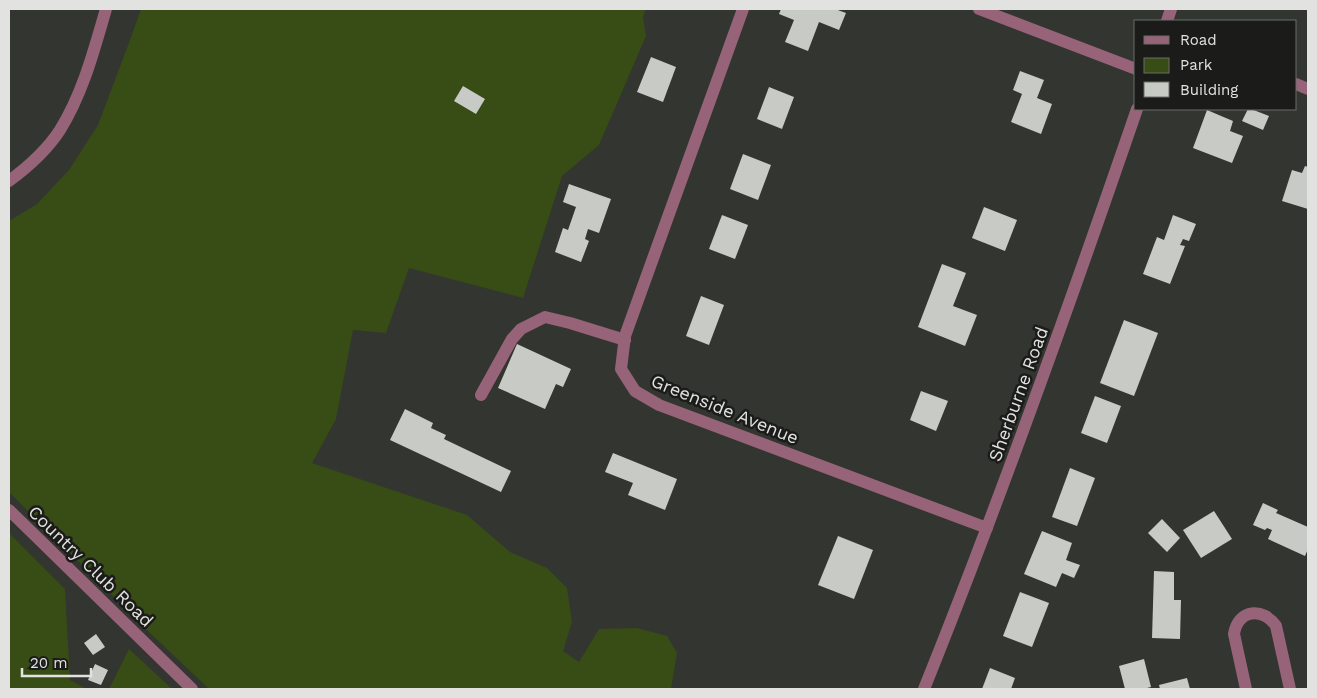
<svg xmlns="http://www.w3.org/2000/svg" width="1317" height="698" viewBox="0 0 1317 698" font-family="'Work Sans',sans-serif">
  <style>
    .green { fill: #384c15 }
    .building { fill: #c8cbc5 }
    .lines { fill: none; stroke-linecap: round; stroke-linejoin: round }
    .minor { stroke: #976378; stroke-width: 12 }
    .labels { text-anchor: middle; dominant-baseline: central; stroke-width: 5; stroke-linejoin: round; paint-order: stroke }
    .street-label { font-size: 18px; fill: #e2e3e0; stroke: #1b1c1a }
  </style>
  <rect width="100%" height="100%" fill="#333530"/>
  <g class="green">
    <path d="M141,9H646L643,17L646,36L599,145L562,176L523,298L409,268L386,333L353,330L336,419L312,463L467,515L510,552L547,568L567,588L572,622L563,651L579,662L599,629L637,628L667,636L677,653L671,689H209L147,630L9,492V221L37,204L69,170L98,125L130,40Z"/>
    <path d="M9,533L65,589L70,680L87,689H9Z"/>
    <path d="M129,649L172,689H109Z"/>
  </g>
  <g class="building">
    <path d="M781,9H835L846,13L839,30L819,22L808,51L785,42L794,20L779,14Z"/>
    <path d="M651,57L676,67L663,102L637,92Z"/>
    <path d="M1020,71L1044,80L1037,98L1052,104L1041,134L1011,122L1022,94L1013,90Z"/>
    <path d="M463,86L485,99L476,114L454,101Z"/>
    <path d="M769,87L794,97L782,129L757,119Z"/>
    <path d="M1248,109H1251L1269,116L1263,130L1242,121Z"/>
    <path d="M1207,110L1233,121L1230,131L1243,136L1232,163L1193,148Z"/>
    <path d="M743,154L771,165L758,200L730,189Z"/>
    <path d="M1305,166L1308,167V209L1282,201L1292,170L1302,173Z"/>
    <path d="M569,184L611,199L599,233L588,229L585,239L589,241L581,262L555,252L563,228L568,230L576,207L563,202Z"/>
    <path d="M984,207L1017,220L1005,251L972,238Z"/>
    <path d="M722,215L748,225L735,259L709,249Z"/>
    <path d="M1173,215L1196,224L1189,241L1183,239L1180,245L1185,246L1170,284L1143,274L1157,237L1164,240Z"/>
    <path d="M942,264L966,273L953,306L977,315L965,346L918,327Z"/>
    <path d="M701,296L724,305L709,345L686,336Z"/>
    <path d="M1124,320L1158,333L1134,396L1100,383Z"/>
    <path d="M517,344L571,369L563,387L556,384L545,409L498,388Z"/>
    <path d="M921,391L948,401L936,431L910,420Z"/>
    <path d="M1095,396L1121,406L1107,443L1081,433Z"/>
    <path d="M405,409L433,423L431,428L446,435L444,439L511,471L501,492L390,440Z"/>
    <path d="M613,453L677,479L665,510L628,495L633,483L605,472Z"/>
    <path d="M1070,468L1095,478L1077,526L1052,517Z"/>
    <path d="M1263,503L1278,510L1276,513L1308,527V549L1305,556L1268,539L1272,530L1267,528L1265,530L1253,525Z"/>
    <path d="M1214,511L1232,539L1201,558L1183,530Z"/>
    <path d="M1162,519L1180,538L1167,552L1148,533Z"/>
    <path d="M1042,531L1072,543L1066,560L1080,565L1074,578L1062,573L1056,587L1024,574Z"/>
    <path d="M838,536L873,550L854,599L818,585Z"/>
    <path d="M1154,571L1174,572V600H1181L1180,639L1152,638Z"/>
    <path d="M1020,592L1049,603L1032,647L1003,636Z"/>
    <path d="M96,634L105,647L93,655L84,643Z"/>
    <path d="M1144,659L1151,687L1143,689H1125L1119,666Z"/>
    <path d="M95,664L108,670L101,685L88,680Z"/>
    <path d="M990,668L1015,678L1011,689H982Z"/>
    <path d="M1187,678L1190,689H1160L1159,685Z"/>
  </g>
  <g class="lines">
    <g class="minor">
      <path d="M743,9L625,336L621,369L635,391L659,405L987,528"/>
      <path d="M979,9L1136,69"/>
      <path d="M1167,21L1171,9"/>
      <path d="M1296,84L1308,89"/>
      <path d="M9,181C28,167 47,150 60,130C83,93 94,50 106,9"/>
      <path d="M481,395L512,339L521,329L545,317L570,323L625,340"/>
      <path d="M9,510L192,689"/>
      <path d="M924,689C1001,498 1070,304 1137,109"/>
      <path d="M1246,689L1234,634C1238,609 1263,607 1276,626L1290,689"/>
    </g>
  </g>
  <g class="labels">
    <g class="street-label">
      <text transform="translate(1018 394) rotate(-70)">Sherburne Road</text>
      <text transform="translate(725 409) rotate(22)">Greenside Avenue</text>
      <text transform="translate(91 566) rotate(44)">Country Club Road</text>
    </g>
  </g>
  <rect width="1317" height="698" fill="none" stroke="#e2e3e0" stroke-width="20"/>
  <rect x="1134" y="20" width="162" height="90" fill="#1b1c1a" stroke="#6b6c69"/>
  <rect x="1144" y="36" width="25" height="8" fill="#976378" stroke="#6b6c69"/>
  <text x="1180" y="45" font-size="15" fill="#e2e3e0">Road</text>
  <rect x="1144" y="58" width="25" height="15" fill="#384c15" stroke="#6b6c69"/>
  <text x="1180" y="70" font-size="15" fill="#e2e3e0">Park</text>
  <rect x="1144" y="82" width="25" height="15" fill="#c8cbc5" stroke="#6b6c69"/>
  <text x="1180" y="95" font-size="15" fill="#e2e3e0">Building</text>
  <path d="M22 668v8h69v-8" fill="none" stroke="#e2e3e0" stroke-width="2.5"/>
  <text x="30" y="668" font-size="15" fill="#e2e3e0" stroke="#1b1c1a" stroke-width="4" paint-order="stroke">20 m</text>
</svg>
